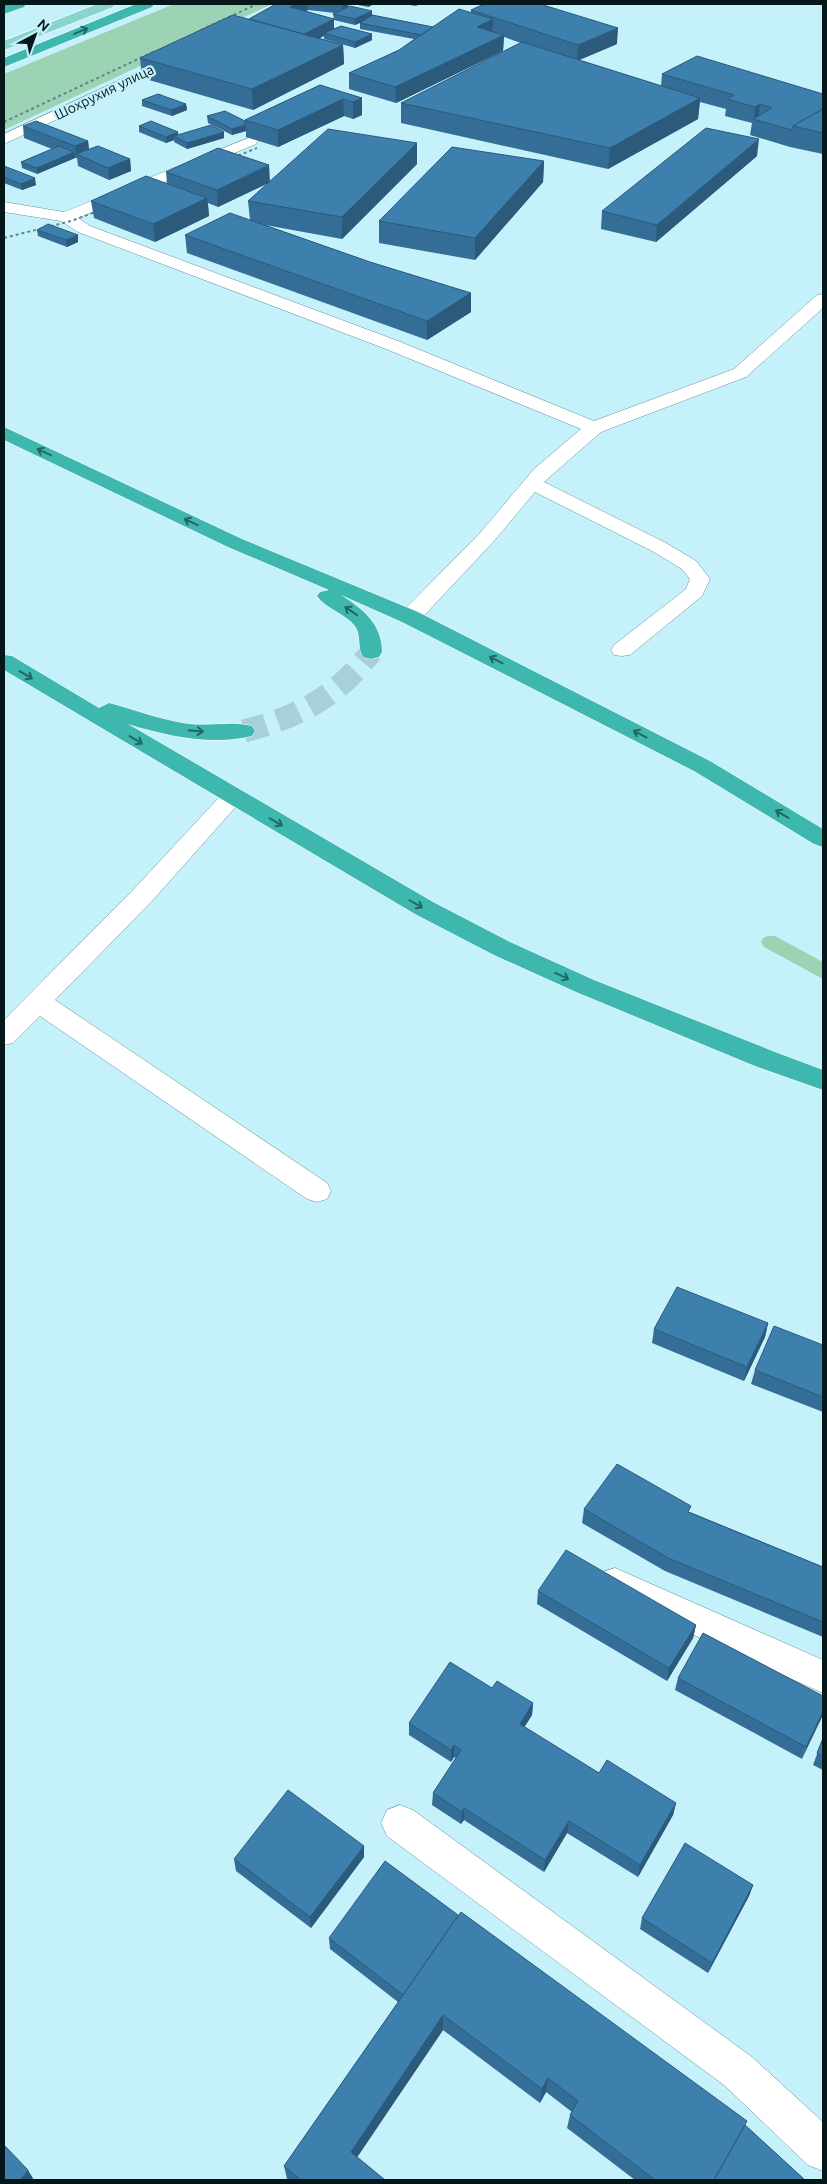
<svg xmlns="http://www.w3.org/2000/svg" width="827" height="2184" viewBox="0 0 827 2184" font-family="Ubuntu,sans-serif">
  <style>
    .green { fill: #9bd3b4 }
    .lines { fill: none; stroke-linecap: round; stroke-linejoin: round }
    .highway-tunnel { stroke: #a8d0d9; stroke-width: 23; stroke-dasharray: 23 12; stroke-linecap: butt }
    .minor-casing { stroke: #68919b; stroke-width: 1 }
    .major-casing { stroke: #fff; stroke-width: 1 }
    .highway-casing { stroke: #fff; stroke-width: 1 }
    .minor { fill: #fff; fill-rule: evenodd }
    .major { fill: #8bd4ce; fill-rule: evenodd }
    .highway { fill: #3eb7ae; fill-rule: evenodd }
    .rail { stroke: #65838a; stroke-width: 2; stroke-dasharray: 3 3; stroke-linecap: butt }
    .wall { fill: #346e96; fill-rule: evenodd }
    .shaded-wall { fill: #2b5a7a }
    .building { fill: #3d80ae; stroke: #2b5a7a }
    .oneway { stroke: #226764 }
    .labels { text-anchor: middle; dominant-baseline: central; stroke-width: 4.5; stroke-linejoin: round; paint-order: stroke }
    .far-street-label { font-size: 14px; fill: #06171a; stroke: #c5f1fb }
  </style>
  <rect width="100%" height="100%" fill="#c5f1fb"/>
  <g class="green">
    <path d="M174,4H272L4,130V74Z"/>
    <path d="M768,936H775L823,962V979L764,947L761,942L763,938Z"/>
  </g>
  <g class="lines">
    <path class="highway-tunnel" d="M244,731C298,717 337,697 371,652"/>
    <g class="minor-casing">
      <g id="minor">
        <path d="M174,55L181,59L179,62L4,144V134Z"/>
        <path d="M251,137L256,138L258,141L256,144L78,218L90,226L398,341L594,421L734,369L817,295L823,294V308L746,377L601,432L544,482L666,543L696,561L710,579L702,596L630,655L622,656L614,655L611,650L614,645L686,589L690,579L682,569L652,551L535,492L494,541L418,622L410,623L402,622L399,617L402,612L480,533L534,469L581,429L386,349L78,232L61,221L4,212V202L64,212Z"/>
        <path d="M232,790L240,792L244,797L240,802L152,901L55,1000L327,1183L331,1191L327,1199L317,1202L307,1199L40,1016L13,1043L4,1045V1020L134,889L224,792Z"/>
        <path d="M615,1568L823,1660V1693L603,1594L598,1583L603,1572Z"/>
        <path d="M400,1805L413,1810L752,2057L823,2122V2171L808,2165L724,2085L387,1836L381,1823L387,1810Z"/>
      </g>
    </g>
    <g class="major-casing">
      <path id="major" d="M97,4H115L113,7L4,50V41Z"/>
    </g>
    <g class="highway-casing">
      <g id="highway">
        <path d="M8,4H26L24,7L4,14V5Z"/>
        <path d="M136,4H154L152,7L4,67V58Z"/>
        <path d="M4,427L242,539L418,612L710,761L823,829V847L814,844L694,771L402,622L341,595C363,609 382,624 382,652L379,657L371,659L363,657C357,648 362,636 355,626C345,613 326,609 317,596L320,592L329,590L228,547L4,440Z"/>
        <path d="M4,655L12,656L99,708L109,703C136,710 161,720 189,724C210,726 232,721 252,726L255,731L252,736C213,746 166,736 128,724L433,902L510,942L594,980L775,1052L823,1070V1090L755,1066L576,992L492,954L415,914L4,670Z"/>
      </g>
    </g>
    <use href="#minor" class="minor"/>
    <use href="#major" class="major"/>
    <use href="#highway" class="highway"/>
    <g class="rail">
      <path d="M201,30L257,4"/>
      <path d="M4,122L153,52"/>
      <path d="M227,160L257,148"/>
      <path d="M4,238L71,221L106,208"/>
    </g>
  </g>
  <g class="wall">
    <path d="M276,4H348V6L372,15L433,27L471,12V10L617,44L579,60L661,86L662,74L823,94V154L790,147L750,135L752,123L725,116L726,109L700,102L698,119L608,169L401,123V103L521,43L504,37L503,51L396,103L349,89V73L399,50L414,39L360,29V23L355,25L334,20V28L372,34V40L355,48L324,39V36L319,38L343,45L344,64L253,110L142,78L140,58L250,20L249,19ZM308,10L335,13L333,14L334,19L305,11Z"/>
    <path d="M353,4H374L368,7Z"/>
    <path d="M403,4H420L416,6Z"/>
    <path d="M320,85L362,98V115L353,119L344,116L278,147L246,137V131L232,135L208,123L207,116L245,121V120Z"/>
    <path d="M142,100L186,104L187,110L172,116L142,106Z"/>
    <path d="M23,126L88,141L89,149L130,159L131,171L109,180L78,166L77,158H75L37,174L22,168L21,162L52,149L24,138Z"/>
    <path d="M139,126L179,135L224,132V138L187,149L174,142V140L166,143L139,132Z"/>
    <path d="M417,143V164L342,239L265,225L370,262L471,293V312L427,340L187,253L185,235L250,220L248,201L269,183L218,207L208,203L209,216L155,242L94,218L91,201L167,184L166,172L270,182Z"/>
    <path d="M757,156L656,242L601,229L602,211Z"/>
    <path d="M544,161L543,182L475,260L379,243V221Z"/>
    <path d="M4,166L36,185L22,190L4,183Z"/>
    <path d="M37,230L78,242L67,247L38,236Z"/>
    <path d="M768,1323L765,1337L744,1381L652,1343L654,1329Z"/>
    <path d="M823,1345V1412L751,1384L755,1370Z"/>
    <path d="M584,1509L690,1512L823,1567V1637L665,1571L582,1523Z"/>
    <path d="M538,1591L696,1625L693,1638L667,1681L537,1604Z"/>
    <path d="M678,1678L823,1696L802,1759L675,1690Z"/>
    <path d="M492,1688L533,1703L532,1715L524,1727L599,1773L676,1803L673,1815L638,1877L567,1833L544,1872L464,1820L461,1824L432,1805L433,1793L456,1758L454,1757L451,1762L409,1735V1723Z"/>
    <path d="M823,1738V1770L813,1765Z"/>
    <path d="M364,1846V1857L311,1928L236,1871L234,1859Z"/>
    <path d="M753,1885L749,1896L708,1973L640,1929L642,1918Z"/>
    <path d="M329,1938L745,2125L805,2180H635L567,2128L570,2115L572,2112L546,2092L540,2103L443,2030L357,2157L385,2180H288L287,2179L284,2166L398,2002L330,1949Z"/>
  </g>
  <g class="shaded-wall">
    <path d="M297,4H307L308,10L291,18L290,7Z"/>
    <path d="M342,4H348L349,10L342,14Z"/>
    <path d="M368,4H374L368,7Z"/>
    <path d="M372,11V17L355,25V19Z"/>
    <path d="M334,19V30L324,33V36L305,45L304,34Z"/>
    <path d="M493,19L492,34L477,27Z"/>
    <path d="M618,28L617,44L577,61L578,45Z"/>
    <path d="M372,34V40L355,48V42Z"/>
    <path d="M504,35L503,51L396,103L395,87Z"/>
    <path d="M343,45L344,64L253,110L252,89Z"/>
    <path d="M362,98V115L353,119V102Z"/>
    <path d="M700,98L698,119L608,169L610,148Z"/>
    <path d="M343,99L344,116L278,147V130Z"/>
    <path d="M186,104L187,110L172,116L171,110Z"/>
    <path d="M760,104L758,120L754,119L755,107Z"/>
    <path d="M245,125L246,131L232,135V129Z"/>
    <path d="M178,132L179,139L174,136V140L166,143V137Z"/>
    <path d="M224,132V138L187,149V143Z"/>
    <path d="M759,139L757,156L656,242L657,225Z"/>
    <path d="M88,141L89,153L76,154V158L75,146Z"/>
    <path d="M417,143V164L342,239V217Z"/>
    <path d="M74,152L75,158L37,174V168Z"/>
    <path d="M130,159L131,171L109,180L108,168Z"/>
    <path d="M544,161L543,182L475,260V238Z"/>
    <path d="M269,165L270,182L218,207L217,190Z"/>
    <path d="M35,178L36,185L22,190L21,184Z"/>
    <path d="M207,198L209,216L155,242L153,224Z"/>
    <path d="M78,235V242L67,247L66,240Z"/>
    <path d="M471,293V312L427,340V321Z"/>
    <path d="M768,1323L765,1337L744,1381L747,1367Z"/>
    <path d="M696,1625L693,1638L667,1681L669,1668Z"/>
    <path d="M533,1703L532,1715L519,1736L520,1724Z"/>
    <path d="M823,1711V1715L802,1759L806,1747Z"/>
    <path d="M454,1745V1757L451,1762V1750Z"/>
    <path d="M676,1803L673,1815L638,1877L640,1865Z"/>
    <path d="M464,1808V1820L461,1824L462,1812Z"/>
    <path d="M569,1821L567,1833L544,1872L545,1860Z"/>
    <path d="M364,1846V1857L311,1928L310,1917Z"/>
    <path d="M753,1885L749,1896L708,1973L712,1963Z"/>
    <path d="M443,2015V2030L352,2165L351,2152Z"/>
    <path d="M548,2078L546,2092L540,2103L542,2089Z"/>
    <path d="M28,2170L34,2180H20Z"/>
  </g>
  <g class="building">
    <path d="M276,4H297L290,7L334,19L304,34L249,19Z"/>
    <path d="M484,4H540L618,28L578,45L471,10Z"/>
    <path d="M350,6L372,11L355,19L333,14Z"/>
    <path d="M459,9L493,19L477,27L504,35L395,87L349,73L399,50Z"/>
    <path d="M233,15L343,45L252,89L140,58Z"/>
    <path d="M372,15L433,27L421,35L360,23Z"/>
    <path d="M341,26L372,34L355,42L324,33Z"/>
    <path d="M522,42L700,98L610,148L401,103Z"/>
    <path d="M697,56L823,94V109L793,126L792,130L753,119L772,108L760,104L755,107L727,99L734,95L662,74Z"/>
    <path d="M320,85L362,98L353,102L343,99L278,130L245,120Z"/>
    <path d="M158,94L186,104L171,110L142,100Z"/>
    <path d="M823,109V133L793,126Z"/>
    <path d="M225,111L245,121V125L232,129L207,116Z"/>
    <path d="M36,121L88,141L75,146L23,126Z"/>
    <path d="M151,121L178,132L166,137L139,126Z"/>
    <path d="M211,125L224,132L187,143L174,136Z"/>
    <path d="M706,128L759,139L657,225L602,211Z"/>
    <path d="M328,129L417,143L342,217L248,201Z"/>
    <path d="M59,146L74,152L37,168L21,162Z"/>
    <path d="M98,146L130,159L108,168L76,154Z"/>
    <path d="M452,147L544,161L475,238L379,221Z"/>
    <path d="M218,148L269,165L217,190L166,172Z"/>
    <path d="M4,166L35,178L21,184L4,177Z"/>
    <path d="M146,176L207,198L153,224L91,201Z"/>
    <path d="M230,213L370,262L471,293L427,321L185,235Z"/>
    <path d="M48,224L78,235L66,240L37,230Z"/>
    <path d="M677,1287L768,1323L747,1367L654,1329Z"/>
    <path d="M774,1326L823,1345V1397L755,1370Z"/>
    <path d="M617,1464L691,1506L688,1512L823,1567V1622L668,1558L584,1509Z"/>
    <path d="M566,1550L696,1625L669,1668L538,1591Z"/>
    <path d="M703,1633L823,1696V1711L806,1747L678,1678Z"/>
    <path d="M450,1662L492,1688L497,1681L533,1703L520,1724L599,1773L607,1760L676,1803L640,1865L569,1821L545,1860L464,1808L462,1812L433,1793L461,1750L454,1745L451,1750L409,1723Z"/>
    <path d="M823,1738V1756L817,1753Z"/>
    <path d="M288,1790L364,1846L310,1917L234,1859Z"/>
    <path d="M685,1843L753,1885L712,1963L642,1918Z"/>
    <path d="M385,1861L458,1915L403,1995L329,1938Z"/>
    <path d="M461,1912L747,2121L714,2180H655L570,2115L578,2101L548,2078L542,2089L443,2015L351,2152L385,2180H301L284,2166Z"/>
    <path d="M745,2125L805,2180H714Z"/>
    <path d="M4,2145L28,2170L20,2180H4Z"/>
  </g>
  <defs><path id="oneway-shaft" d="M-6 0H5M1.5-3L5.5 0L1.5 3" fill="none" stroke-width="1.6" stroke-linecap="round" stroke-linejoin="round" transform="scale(1.25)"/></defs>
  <g class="oneway">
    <use href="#oneway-shaft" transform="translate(81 31) rotate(-22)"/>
    <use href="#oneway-shaft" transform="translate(44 452) rotate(-155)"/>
    <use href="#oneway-shaft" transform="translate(191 522) rotate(-155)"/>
    <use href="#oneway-shaft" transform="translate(351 611) rotate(-145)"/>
    <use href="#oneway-shaft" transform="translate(496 660) rotate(-153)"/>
    <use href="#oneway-shaft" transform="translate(26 675) rotate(31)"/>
    <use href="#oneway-shaft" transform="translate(196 731) rotate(5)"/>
    <use href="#oneway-shaft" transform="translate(640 734) rotate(-152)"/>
    <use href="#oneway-shaft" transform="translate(136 740) rotate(31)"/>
    <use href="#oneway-shaft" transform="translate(782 814) rotate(-149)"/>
    <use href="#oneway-shaft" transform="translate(276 822) rotate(30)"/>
    <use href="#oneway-shaft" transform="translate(416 904) rotate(30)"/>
    <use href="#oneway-shaft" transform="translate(562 976) rotate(25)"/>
  </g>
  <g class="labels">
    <g class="far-street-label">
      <text transform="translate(104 92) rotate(-26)">Шохрухия улица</text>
    </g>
  </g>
  <rect width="827" height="2184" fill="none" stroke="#06171a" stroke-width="10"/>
  <g transform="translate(35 35) rotate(41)" stroke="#c5f1fb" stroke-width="4" paint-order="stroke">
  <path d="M0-4L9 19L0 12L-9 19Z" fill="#06171a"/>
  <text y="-8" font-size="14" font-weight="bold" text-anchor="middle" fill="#06171a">N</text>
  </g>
</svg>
